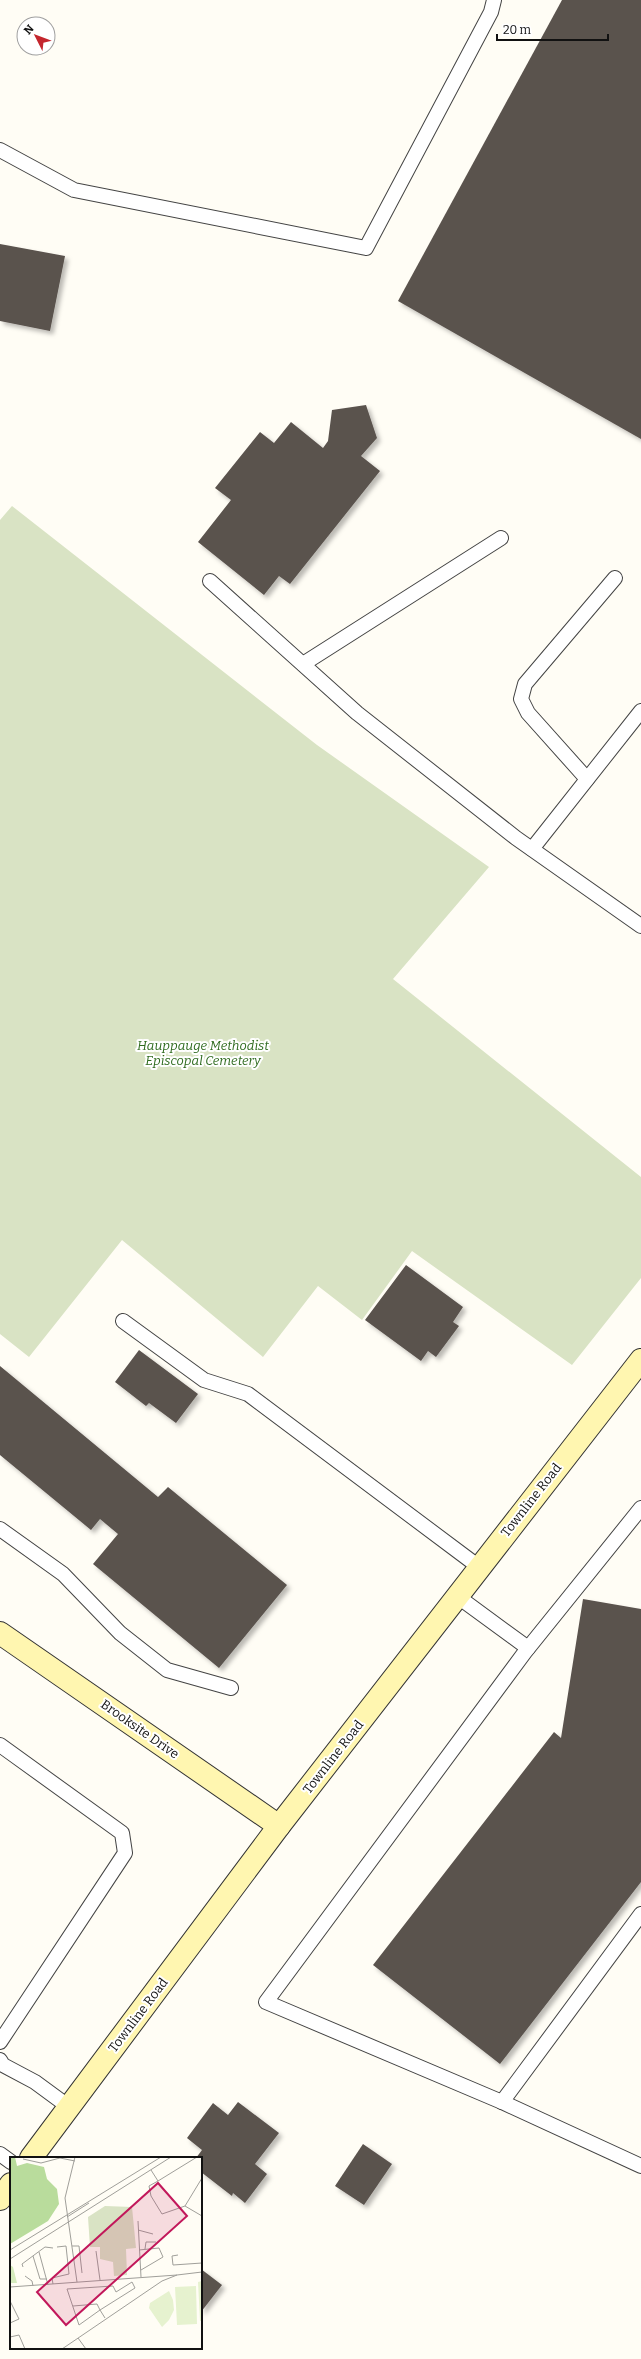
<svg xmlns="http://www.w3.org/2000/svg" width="641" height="2359" viewBox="0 0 641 2359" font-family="Bitter,serif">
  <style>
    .cemetery { fill: #d9e3c4 }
    .building { fill: #5a524d; filter: url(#shadow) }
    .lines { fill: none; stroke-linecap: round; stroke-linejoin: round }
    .lane-casing { stroke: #444; stroke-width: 16 }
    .secondary-casing { stroke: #333; stroke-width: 24 }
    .lane { stroke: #fff; stroke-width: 14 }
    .secondary { stroke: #fff6b0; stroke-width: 22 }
    .labels { text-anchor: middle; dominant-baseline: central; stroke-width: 4; stroke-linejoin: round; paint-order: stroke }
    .park-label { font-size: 13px; font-style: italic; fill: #2f6b1f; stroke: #fff }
    .street-label { font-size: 13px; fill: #111; stroke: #fff }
    .inset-road { fill: none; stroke: #a09f9a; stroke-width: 1 }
    .view { fill: #c2185b; fill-opacity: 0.15; stroke: #c2185b; stroke-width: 2 }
    .inset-edge { fill: none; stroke: #111; stroke-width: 2 }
  </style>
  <defs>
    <filter id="shadow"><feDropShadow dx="3.5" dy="3.5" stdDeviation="2" flood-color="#0004"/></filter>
  </defs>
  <rect width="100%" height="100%" fill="#fffdf5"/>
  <path class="cemetery" d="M12,506L317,745L489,867L393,979L641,1177V1278L572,1365L412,1251L362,1320L318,1286L263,1357L122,1240L29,1357L0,1334V520Z"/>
  <g class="building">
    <path d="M562,0H641V439L398,301Z"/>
    <path d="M0,244L65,256L50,331L0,321Z"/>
    <path d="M366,405L377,438L361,456L380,471L290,584L279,576L264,595L198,542L231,500L215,488L260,432L274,443L291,422L323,448L328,441L332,410Z"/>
    <path d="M406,1265L463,1307L453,1322L459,1326L436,1357L428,1351L421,1361L365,1320Z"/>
    <path d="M139,1350L198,1394L176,1423L149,1403L146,1406L115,1382Z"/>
    <path d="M0,1366L158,1497L168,1487L287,1585L219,1668L93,1564L118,1534L100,1519L91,1530L0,1455Z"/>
    <path d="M583,1599L641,1609V1882L500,2064L373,1965L554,1732L561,1738Z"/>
    <path d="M238,2102L279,2133L255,2164L267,2174L245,2203L233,2193L232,2196L201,2172V2158H196L202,2150L187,2138L213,2103L228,2115Z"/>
    <path d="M363,2144L392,2164L364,2205L335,2186Z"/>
    <path d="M201,2269L222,2285L201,2312Z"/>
  </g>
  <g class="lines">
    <g class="lane-casing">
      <g id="lane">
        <path d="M0,150L74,190L366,248L491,12L494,0"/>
        <path d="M210,581L357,713L516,838L641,926"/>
        <path d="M303,664L501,538"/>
        <path d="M587,779L528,713L521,699L525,684L615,578"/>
        <path d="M532,849L641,711"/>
        <path d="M123,1321L204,1380L248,1394L479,1567"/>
        <path d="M641,1508L525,1652L266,2002L502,2102L641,2166"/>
        <path d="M0,1529L63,1574L120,1633L167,1670L231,1688"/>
        <path d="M457,1596L528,1648"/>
        <path d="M0,1745L122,1833L125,1853L0,2042"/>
        <path d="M0,2060L3,2065L35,2082L69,2107"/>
        <path d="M502,2102L641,1914"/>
        <path d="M0,2154L11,2162"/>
      </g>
    </g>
    <g class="secondary-casing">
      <g id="secondary">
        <path d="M0,1633L279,1826"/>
        <path d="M31,2158L279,1826L641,1360"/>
        <path d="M0,2199L11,2184"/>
      </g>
    </g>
    <use href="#lane" class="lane"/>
    <use href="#secondary" class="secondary"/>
  </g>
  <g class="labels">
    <g class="park-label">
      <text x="203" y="1045">Hauppauge Methodist<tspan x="203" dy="15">Episcopal Cemetery</tspan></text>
    </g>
    <g class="street-label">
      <text transform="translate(531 1500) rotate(-52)">Townline Road</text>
      <text transform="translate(140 1729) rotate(35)">Brooksite Drive</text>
      <text transform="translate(333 1757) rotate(-52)">Townline Road</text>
      <text transform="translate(138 2015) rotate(-53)">Townline Road</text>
    </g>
  </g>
  <g transform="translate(10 2157)">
    <rect width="192" height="192" fill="#fffdf5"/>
    <path d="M0,108L3,110L7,126H0Z" fill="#d5ebbd"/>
    <path d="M0,0H5L7,9L17,6L34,10L37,22L47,32L49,47L38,64L0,87Z" fill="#b9dc9c"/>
    <path d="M95,49L122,50L126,91L116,92L117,118L104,119L103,105L90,102V90H80L78,60Z" fill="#d9e3c4"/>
    <path d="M192,124V164H190L188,125ZM186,129L187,167L167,168L165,130ZM159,134L163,143L164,153L159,163L152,170L139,151L140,146Z" fill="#e6f2cf"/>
    <path class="inset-road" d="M65,0L55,41L67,125M13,2L31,6L50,1L65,4M141,13L148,24L139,29L141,39L152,57L175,49L192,21M148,24L187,0M175,49L192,59M57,60L79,46M128,64L131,120M128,73L143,77M62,89H69L72,116M135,92L136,85H146M0,93L151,0M129,93L149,91L153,100L131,113M86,94L90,123M29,95L38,128M168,98L162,99L163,108L192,106M23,99L30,122H37M0,102L161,0M13,110L12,107L35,90L43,91M15,119L22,124L23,129M43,127L42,121L59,117L56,89L47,90M0,130L167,118M0,144L9,162L0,166M63,149L87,147L90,153L125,131L122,125L106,135L103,129L57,132L69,168L90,153L95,161M0,180L9,178L15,192M68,181L76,192M52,192L152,124L167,118L192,115"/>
    <path class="view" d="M148,26L177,59L56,168L27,135Z"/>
    <rect width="192" height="192" class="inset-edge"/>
  </g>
  <g transform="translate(36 36) rotate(312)"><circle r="19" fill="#ffffff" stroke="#a0a0a0"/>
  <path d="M0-3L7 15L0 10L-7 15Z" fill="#c4262e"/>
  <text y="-6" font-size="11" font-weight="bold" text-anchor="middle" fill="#111111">N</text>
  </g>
  <path d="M497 34v6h111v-6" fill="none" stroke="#111111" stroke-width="2"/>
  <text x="503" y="34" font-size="12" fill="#111111" stroke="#ffffff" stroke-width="3" paint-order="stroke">20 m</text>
</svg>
